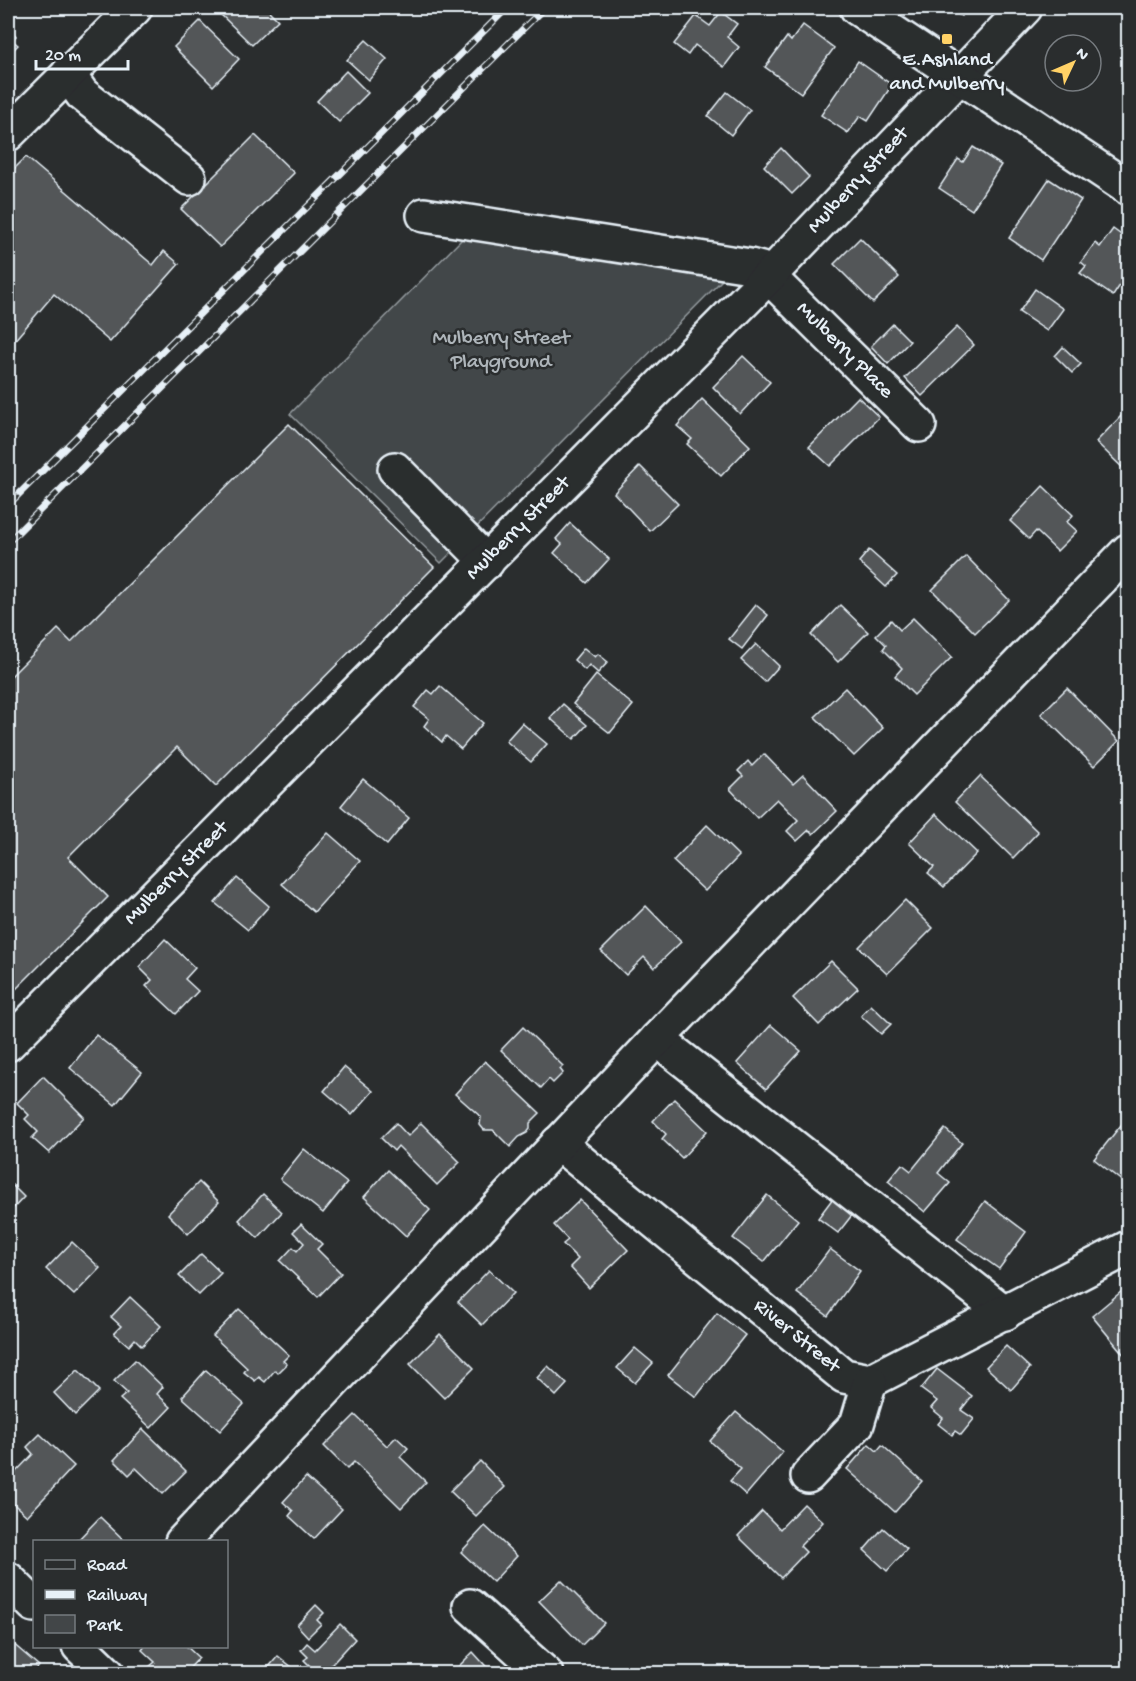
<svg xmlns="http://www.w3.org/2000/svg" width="1136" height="1681" viewBox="0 0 1136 1681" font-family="'Gochi Hand',sans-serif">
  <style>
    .green { fill: #424648; stroke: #959ca0; stroke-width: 1.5 }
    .building { fill: #535759; stroke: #e8f1f8; stroke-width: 1.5 }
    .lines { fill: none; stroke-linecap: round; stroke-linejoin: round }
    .minor-casing { stroke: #e8f1f8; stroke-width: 38 }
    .major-casing { stroke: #e8f1f8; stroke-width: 38 }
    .minor { stroke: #2a2d2e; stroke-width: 33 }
    .major { stroke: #2a2d2e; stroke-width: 33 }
    .rail-casing { stroke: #e8f1f8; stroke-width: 7 }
    .rail { stroke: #2a2d2e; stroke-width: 4.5; stroke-dasharray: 14; stroke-linecap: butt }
    .poi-dot { fill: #ffd166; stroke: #2a2d2e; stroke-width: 2 }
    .labels { text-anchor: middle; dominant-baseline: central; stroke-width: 5; stroke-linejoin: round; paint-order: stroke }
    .poi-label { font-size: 21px; fill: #e8f1f8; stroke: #2a2d2e }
    .street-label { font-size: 21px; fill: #e8f1f8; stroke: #2a2d2e }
    .park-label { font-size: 21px; fill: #aeb5ba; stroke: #2a2d2e }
  </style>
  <rect width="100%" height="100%" fill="#2a2d2e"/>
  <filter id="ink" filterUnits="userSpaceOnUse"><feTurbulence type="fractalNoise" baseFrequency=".0167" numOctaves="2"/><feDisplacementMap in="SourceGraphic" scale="12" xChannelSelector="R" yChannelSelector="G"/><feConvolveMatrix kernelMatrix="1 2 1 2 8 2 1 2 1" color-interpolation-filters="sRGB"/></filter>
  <g filter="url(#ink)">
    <path class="green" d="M464,237L723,279L441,563L290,414Z"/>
    <g class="building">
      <path d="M214,8H266L278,20L252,45Z"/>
      <path d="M948,8H969L961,16Z"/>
      <path d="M721,12L737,24L727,37L739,47L724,67L695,45L688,55L674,44L696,16L710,26Z"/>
      <path d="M200,21L239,59L213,86L174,47Z"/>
      <path d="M803,25L834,48L801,93L765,67L787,37L791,41Z"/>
      <path d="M8,28L16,36L12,40L18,45L8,55Z"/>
      <path d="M366,40L387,59L369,80L347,60Z"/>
      <path d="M858,61L892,85L868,121L860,116L848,133L821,115Z"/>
      <path d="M346,71L368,93L339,122L317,101Z"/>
      <path d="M727,92L750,110L731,135L708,116Z"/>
      <path d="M255,135L294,173L220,247L181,209Z"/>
      <path d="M973,147L1001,165L972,210L939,188L958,159L963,162Z"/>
      <path d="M781,148L809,177L792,194L764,166Z"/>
      <path d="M26,157L153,265L164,251L179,264L110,342L54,294L8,348V175Z"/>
      <path d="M1049,179L1081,200L1041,260L1009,238Z"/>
      <path d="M1113,229L1128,240V273L1113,296L1080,273L1086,266L1081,262L1095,243L1100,247Z"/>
      <path d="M860,238L899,277L873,303L834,264Z"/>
      <path d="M1035,289L1063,309L1047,331L1019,312Z"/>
      <path d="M893,324L910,341L888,364L871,346Z"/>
      <path d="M957,327L974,345L922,396L905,378Z"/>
      <path d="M1063,347L1081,364L1072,373L1055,356Z"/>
      <path d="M743,356L770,382L740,414L713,387Z"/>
      <path d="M858,397L879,417L830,466L809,447Z"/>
      <path d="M702,399L750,446L721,476L687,444L692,439L677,426Z"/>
      <path d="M1125,412L1128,416V473L1096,442Z"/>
      <path d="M289,424L434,567L216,786L177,747L68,857L108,897L8,997V679L58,629L71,642Z"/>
      <path d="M640,466L678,504L650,531L614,493Z"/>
      <path d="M1043,486L1073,515L1067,522L1077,531L1057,551L1036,531L1029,539L1010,521Z"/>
      <path d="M570,523L609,559L587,583L554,553L562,544L556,539Z"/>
      <path d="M869,550L897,575L886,587L859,562Z"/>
      <path d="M966,556L1009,600L975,633L932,590Z"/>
      <path d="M756,605L768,615L742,649L729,639Z"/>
      <path d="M840,605L868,632L838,662L811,635Z"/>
      <path d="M913,618L952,657L914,695L895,676L902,668L883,649L886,645L876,635L891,620L900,630Z"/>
      <path d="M756,644L779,666L765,682L741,660Z"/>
      <path d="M584,648L595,657L598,654L608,662L598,673L589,665L585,670L574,660Z"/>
      <path d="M596,675L633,705L610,733L573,704Z"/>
      <path d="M440,686L483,723L461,749L446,736L442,742L424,726L429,719L414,707L428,690L433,694Z"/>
      <path d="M845,688L883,728L854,756L815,717Z"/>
      <path d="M1067,688L1119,741L1094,766L1041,714Z"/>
      <path d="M563,704L587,725L574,739L550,718Z"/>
      <path d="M522,723L547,744L531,762L506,741Z"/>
      <path d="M764,754L793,784L803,775L837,811L813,834L809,830L797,841L787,831L798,820L777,799L757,818L730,789L743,776L738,771L748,761L752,766Z"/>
      <path d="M980,776L1038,832L1013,858L955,802Z"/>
      <path d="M363,779L409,818L387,845L341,806Z"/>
      <path d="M936,814L977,853L944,887L928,873L934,867L909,843Z"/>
      <path d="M707,825L739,856L705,891L673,861Z"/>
      <path d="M328,833L360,861L314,912L282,884Z"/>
      <path d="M237,878L269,906L248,930L215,903Z"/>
      <path d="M905,900L933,928L887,974L859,947Z"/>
      <path d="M646,906L681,942L654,968L644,957L626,975L601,951Z"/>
      <path d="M165,939L195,968L185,979L198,991L176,1014L146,986L152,980L139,967Z"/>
      <path d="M831,961L858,988L819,1025L793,998Z"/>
      <path d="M871,1005L891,1024L881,1034L861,1016Z"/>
      <path d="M771,1025L801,1051L766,1089L737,1063Z"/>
      <path d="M523,1027L563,1066L560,1069L563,1073L553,1083L549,1079L541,1088L501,1050Z"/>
      <path d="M96,1035L142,1072L115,1105L70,1068Z"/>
      <path d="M485,1061L540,1113L530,1123V1129L527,1133L519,1137L510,1147L493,1130H484L480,1125L481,1117L455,1094Z"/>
      <path d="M344,1067L373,1091L352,1115L324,1091Z"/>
      <path d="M43,1076L84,1117L49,1153L32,1138L38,1132L25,1119L29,1115L17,1103Z"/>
      <path d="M674,1099L707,1131L682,1158L662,1139L666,1134L653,1121Z"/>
      <path d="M1125,1120L1128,1123V1186L1094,1159Z"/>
      <path d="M396,1123L408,1136L421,1123L460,1162L437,1185L398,1146L394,1151L381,1138Z"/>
      <path d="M945,1129L962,1143L938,1173L950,1183L925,1212L888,1181L902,1164L911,1171Z"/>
      <path d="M304,1149L347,1183L323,1213L280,1179Z"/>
      <path d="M388,1170L430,1210L406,1236L364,1197Z"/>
      <path d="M8,1181L24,1197L8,1214Z"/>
      <path d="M199,1182L219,1202L188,1234L168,1214Z"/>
      <path d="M263,1194L282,1212L258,1238L239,1220Z"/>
      <path d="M836,1194L856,1210L838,1233L818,1218Z"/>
      <path d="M767,1195L798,1220L764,1262L733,1238Z"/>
      <path d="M580,1200L628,1250L589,1288L570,1267L578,1259L563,1244L568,1240L554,1225Z"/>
      <path d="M985,1201L1026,1232L999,1269L957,1239Z"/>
      <path d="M301,1224L322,1244L317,1249L341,1273L318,1297L280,1261L293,1247L297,1251L304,1243L293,1232Z"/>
      <path d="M72,1242L100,1268L74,1295L46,1269Z"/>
      <path d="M830,1249L860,1271L828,1316L797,1293Z"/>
      <path d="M201,1254L221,1273L199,1295L179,1276Z"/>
      <path d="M489,1270L513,1293L482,1325L458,1302Z"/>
      <path d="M1128,1286V1352L1125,1356L1092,1316Z"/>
      <path d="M130,1297L161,1326L142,1346L135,1339L129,1346L114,1333L121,1326L111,1317Z"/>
      <path d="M239,1309L289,1355L283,1361L287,1364L278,1373L275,1370L265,1382L259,1377L255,1381L244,1372L247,1368L213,1336Z"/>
      <path d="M717,1313L745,1335L696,1397L668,1375Z"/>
      <path d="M440,1334L474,1368L444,1398L410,1364Z"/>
      <path d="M1006,1346L1030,1368L1011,1390L986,1367Z"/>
      <path d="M635,1348L653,1363L635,1383L617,1368Z"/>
      <path d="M135,1360L163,1387L157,1394L171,1407L151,1428L120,1399L127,1393L114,1381Z"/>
      <path d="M548,1366L567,1384L556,1396L537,1378Z"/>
      <path d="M937,1369L972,1396L961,1410L974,1419L961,1435L955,1431L952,1435L938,1424L943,1418L931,1408L937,1401L921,1389Z"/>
      <path d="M78,1370L99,1391L75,1415L54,1393Z"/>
      <path d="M206,1370L244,1404L220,1431L182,1397Z"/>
      <path d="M736,1412L783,1452L746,1495L730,1481L741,1469L710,1441Z"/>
      <path d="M355,1415L387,1446L396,1437L408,1448L400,1457L426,1482L401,1508L354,1462L347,1469L324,1446Z"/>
      <path d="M143,1429L186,1471L163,1494L136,1468L129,1475L114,1460Z"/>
      <path d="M40,1434L74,1466L27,1516L8,1499V1480L33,1454L27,1447Z"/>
      <path d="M869,1444L877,1451L882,1445L922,1481L895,1512L847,1469Z"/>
      <path d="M480,1461L505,1487L476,1516L450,1491Z"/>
      <path d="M306,1477L342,1509L314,1539L289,1516L293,1511L283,1502Z"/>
      <path d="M804,1504L823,1522L800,1546L806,1552L781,1578L738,1536L762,1511L780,1529Z"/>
      <path d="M100,1517L126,1542H76Z"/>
      <path d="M485,1526L517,1556L493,1582L461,1552Z"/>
      <path d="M883,1528L907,1549L887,1571L864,1550Z"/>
      <path d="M561,1580L604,1623L582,1645L539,1601Z"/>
      <path d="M316,1605L324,1613L317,1620L321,1624L308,1637L297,1625Z"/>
      <path d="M340,1624L355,1639L323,1674H302L310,1666L304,1660L308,1657L301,1650L307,1643L315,1650Z"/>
      <path d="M11,1642L39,1666L32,1674H8V1646Z"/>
      <path d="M145,1646H186L199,1658L184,1674H178L175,1671L172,1674H165L163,1672L161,1674H156L149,1667L155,1662L142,1650Z"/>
      <path d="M473,1652L493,1674H451Z"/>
      <path d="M278,1656L298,1672L297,1674H263Z"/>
    </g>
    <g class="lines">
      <g class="minor-casing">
        <g id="minor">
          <path d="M68,74L82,94L189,178"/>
          <path d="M424,215L750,266L761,269L919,425"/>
          <path d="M395,469L487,562"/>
          <path d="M657,1039L1005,1313"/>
          <path d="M8,1044L769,276L1025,8"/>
          <path d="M558,1143L844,1376L870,1381L1128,1248"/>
          <path d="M808,1476L857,1424L870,1381"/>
          <path d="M182,1542L657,1039L1128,551"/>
          <path d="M8,1579L34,1605"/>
          <path d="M470,1606L546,1674"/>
          <path d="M79,1646L108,1674"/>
        </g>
      </g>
      <g class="major-casing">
        <g id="major">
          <path d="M857,8L1128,188"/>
          <path d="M8,134L135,8"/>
        </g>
      </g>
      <use href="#minor" class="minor"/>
      <use href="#major" class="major"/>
      <g class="rail-casing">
        <g id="rail">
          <path d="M8,505L507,8"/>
          <path d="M8,542L544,8"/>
        </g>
      </g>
      <use href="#rail" class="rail"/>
    </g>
  </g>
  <rect class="poi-dot" x="941" y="33" width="12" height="12" rx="3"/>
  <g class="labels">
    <g class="poi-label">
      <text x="947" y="61">E.Ashland<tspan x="947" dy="24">and Mulberry</tspan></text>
    </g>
    <g class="street-label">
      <text transform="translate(859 181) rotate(-47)">Mulberry Street</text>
      <text transform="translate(844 351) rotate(45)">Mulberry Place</text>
      <text transform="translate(519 529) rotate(-45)">Mulberry Street</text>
      <text transform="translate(177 874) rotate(-45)">Mulberry Street</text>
      <text transform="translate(796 1337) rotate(39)">River Street</text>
    </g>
    <g class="park-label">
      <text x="501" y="339">Mulberry Street<tspan x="501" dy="24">Playground</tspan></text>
    </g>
  </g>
  <rect width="1136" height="1681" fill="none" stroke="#2a2d2e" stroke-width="30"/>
  <rect x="15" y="15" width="1106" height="1651" fill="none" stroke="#e8f1f8" stroke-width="2" filter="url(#ink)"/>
  <rect x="33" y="1540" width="195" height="108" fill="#2a2d2e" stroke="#767b7f" stroke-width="1.5"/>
  <rect x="45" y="1560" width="30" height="9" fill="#2a2d2e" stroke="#767b7f" stroke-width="1.5"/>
  <text x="87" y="1570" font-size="18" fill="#e8f1f8">Road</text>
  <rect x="45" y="1590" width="30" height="9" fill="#e8f1f8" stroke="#767b7f" stroke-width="1.5"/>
  <text x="87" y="1600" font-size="18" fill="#e8f1f8">Railway</text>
  <rect x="45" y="1615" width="30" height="18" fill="#424648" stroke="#767b7f" stroke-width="1.5"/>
  <text x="87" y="1630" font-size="18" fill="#e8f1f8">Park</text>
  <g transform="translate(1073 63) rotate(46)"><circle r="28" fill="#2a2d2e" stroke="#767b7f" stroke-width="1.5"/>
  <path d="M0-4.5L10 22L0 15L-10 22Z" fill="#ffd166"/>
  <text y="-9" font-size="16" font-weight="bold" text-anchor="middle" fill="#e8f1f8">N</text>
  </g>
  <path d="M36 60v9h92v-9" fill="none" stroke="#e8f1f8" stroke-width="3"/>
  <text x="45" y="60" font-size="18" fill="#e8f1f8" stroke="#2a2d2e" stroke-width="4.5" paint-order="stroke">20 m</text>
</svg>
